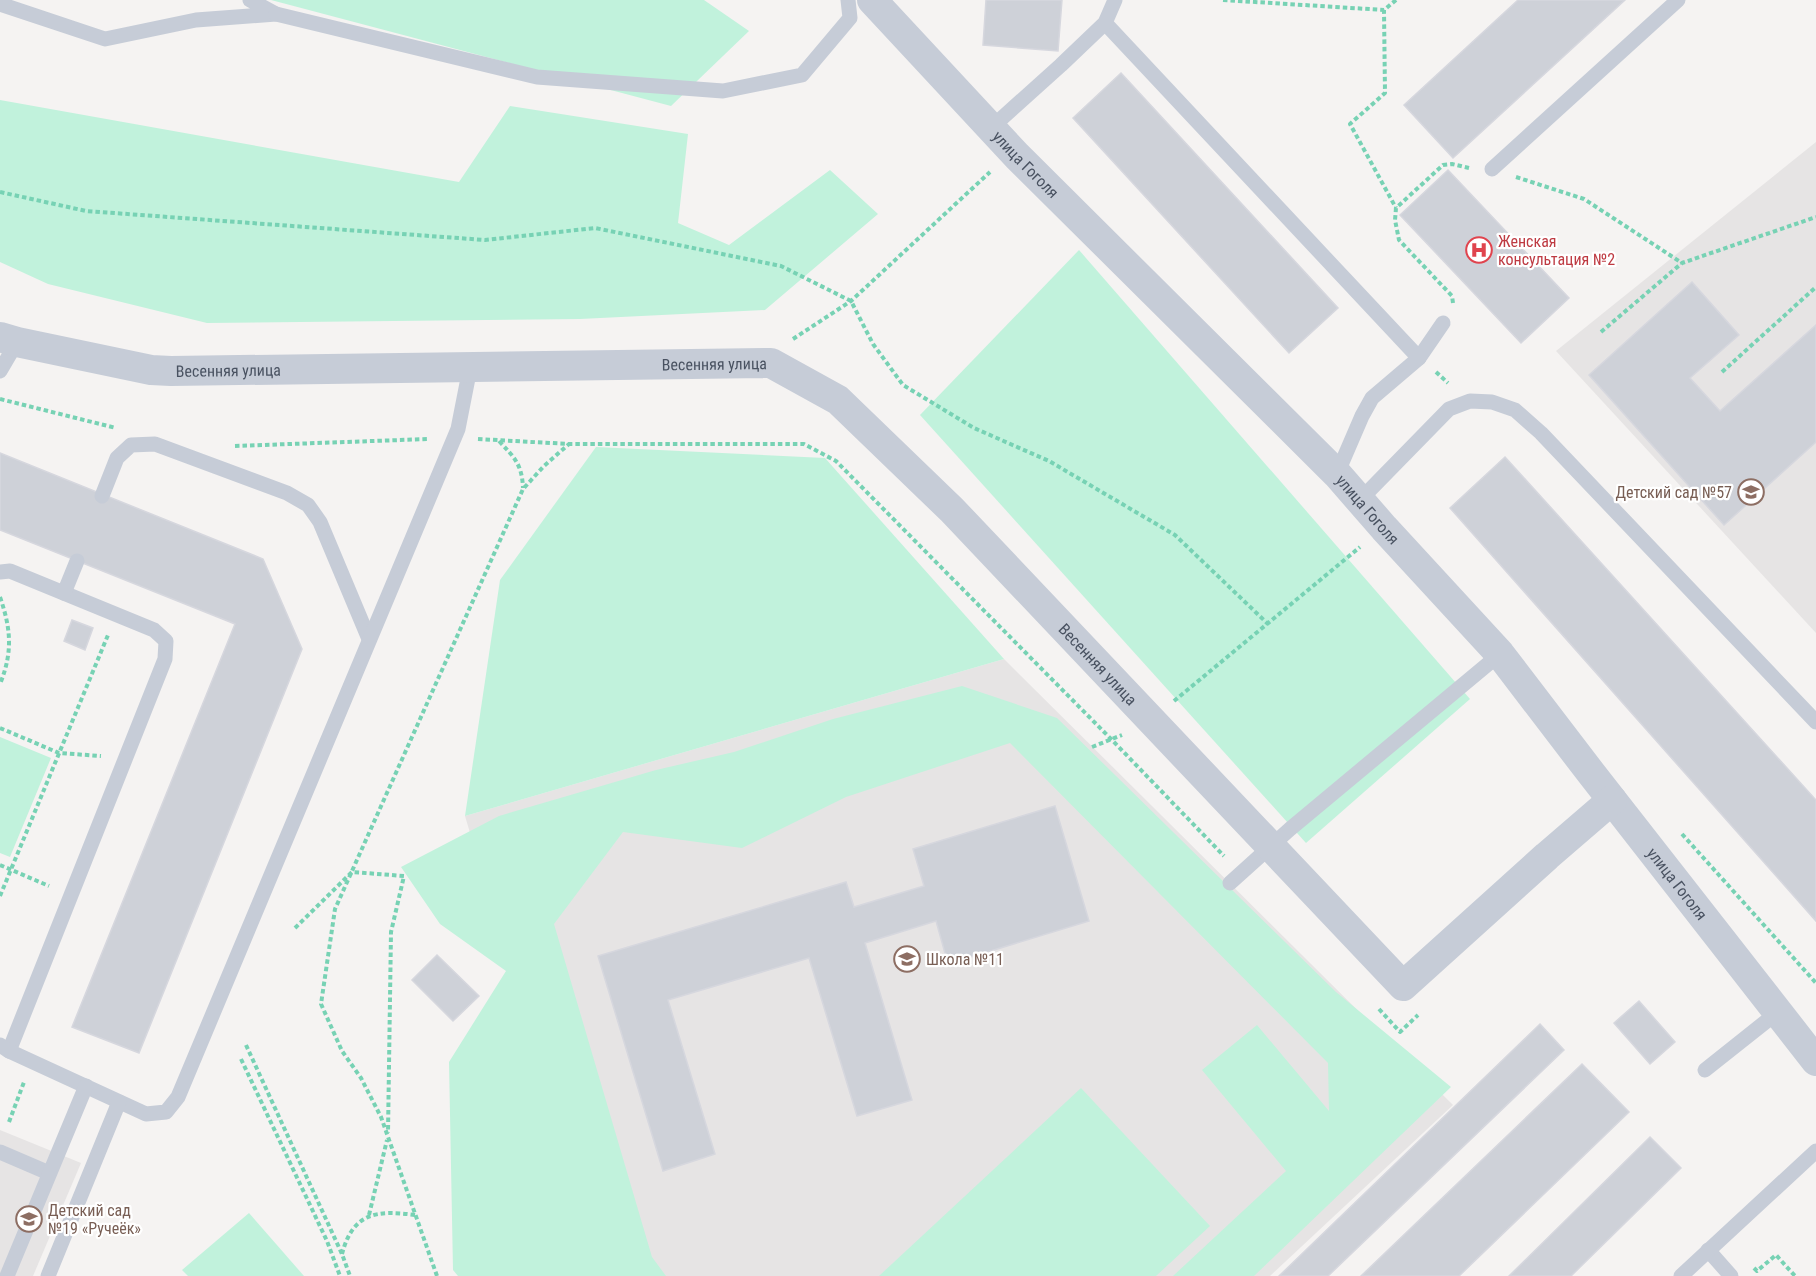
<svg xmlns="http://www.w3.org/2000/svg" width="1816" height="1276" viewBox="0 0 1816 1276" font-family="'Roboto Condensed',sans-serif">
  <style>
    .education { fill: #e6e4e4 }
    .green { fill: #c1f2dc }
    .building { fill: #ced1d8; stroke: #d6d7de; stroke-width: 1.5 }
    .lines { fill: none; stroke-linecap: round; stroke-linejoin: round }
    .path { stroke: #77d2b4; stroke-width: 4; stroke-dasharray: 4.5 3; stroke-linecap: butt }
    .service { stroke: #c6ccd7; stroke-width: 15 }
    .minor { stroke: #c6ccd7; stroke-width: 30 }
    .labels { text-anchor: middle; dominant-baseline: central; stroke-width: 4.5; stroke-linejoin: round; paint-order: stroke }
    .street-label { font-size: 16px; fill: #495261; stroke: #fff }
    .health-label { font-size: 16px; fill: #be3a42; stroke: #fff; text-anchor: start }
    .education-label { font-size: 16px; fill: #785e54; stroke: #fff; text-anchor: start }
  </style>
  <rect width="100%" height="100%" fill="#f5f3f2"/>
  <g class="education">
    <path d="M1816,142V633L1556,351Z"/>
    <path d="M1004,659L1453,1105L1270,1276H638L530,1035L465,816Z"/>
    <path d="M0,1130L81,1163L33,1276H0Z"/>
  </g>
  <g class="green">
    <path d="M271,0H704L749,31L671,106Z"/>
    <path d="M0,100L459,182L510,106L688,134L678,223L729,245L830,170L878,214L765,310L580,319L207,323L48,284L0,262Z"/>
    <path d="M1079,250L1470,699L1306,843L920,415Z"/>
    <path d="M596,447L825,458L1004,659L465,816L500,580Z"/>
    <path d="M962,686L1057,718L1336,992L1451,1087L1254,1276H1173L1286,1171L1202,1070L1257,1025L1329,1111L1328,1063L1010,743L846,797L742,848L623,832L554,924L652,1257L666,1276H458L453,1270L449,1062L506,971L440,924L401,867L499,816L656,770L734,752L833,719Z"/>
    <path d="M0,737L51,758L10,857L0,853Z"/>
    <path d="M1081,1088L1210,1226L1156,1276H879Z"/>
    <path d="M249,1213L304,1276H188L182,1270Z"/>
  </g>
  <g class="building">
    <path d="M986,0H1062L1058,51L983,45Z"/>
    <path d="M1518,0H1625L1453,158L1404,105Z"/>
    <path d="M1121,73L1338,308L1289,353L1073,118Z"/>
    <path d="M1448,170L1569,298L1521,343L1400,215Z"/>
    <path d="M1692,282L1739,335L1690,378L1720,411L1816,325V442L1724,525L1589,375Z"/>
    <path d="M0,453L263,559L302,649L139,1053L72,1027L235,624L0,530Z"/>
    <path d="M1505,457L1816,800V921L1450,508Z"/>
    <path d="M72,620L93,628L85,650L64,641Z"/>
    <path d="M1055,806L1089,921L948,964L936,921L865,943L912,1100L857,1116L809,958L668,1000L715,1154L663,1171L598,956L846,882L854,907L924,886L913,849Z"/>
    <path d="M437,955L479,996L453,1021L412,980Z"/>
    <path d="M1639,1001L1675,1042L1650,1064L1614,1023Z"/>
    <path d="M1540,1024L1564,1050L1328,1276H1279Z"/>
    <path d="M1582,1064L1629,1112L1459,1276H1361Z"/>
    <path d="M1650,1137L1681,1168L1571,1276H1509Z"/>
  </g>
  <g class="lines">
    <g class="path">
      <path d="M1223,0L1384,10"/>
      <path d="M1396,0L1384,10L1385,93L1350,124L1396,208"/>
      <path d="M1516,177L1584,199L1682,263"/>
      <path d="M0,192L86,211L485,240L595,228L781,266L851,301L873,344L903,385L974,428L1049,461L1175,535L1268,624"/>
      <path d="M1453,303L1452,296L1399,240L1395,220L1396,208L1443,165L1452,164L1469,168"/>
      <path d="M1601,332L1682,263L1816,217"/>
      <path d="M793,339L851,301L990,172"/>
      <path d="M1436,372L1448,383"/>
      <path d="M1722,372L1816,287"/>
      <path d="M0,399L116,428"/>
      <path d="M478,439L569,444H804L836,461L1111,739L1224,856"/>
      <path d="M499,441C514,457 522,464 523,488"/>
      <path d="M235,446L428,439"/>
      <path d="M0,597C11,629 13,652 0,684"/>
      <path d="M1174,701L1360,547"/>
      <path d="M0,728L59,753L101,756"/>
      <path d="M1092,747L1122,735"/>
      <path d="M1682,834L1816,983"/>
      <path d="M0,865L49,886"/>
      <path d="M0,896L108,635"/>
      <path d="M295,928L352,872L404,876L391,932L388,1133"/>
      <path d="M1379,1009L1400,1032L1418,1015"/>
      <path d="M246,1045L342,1254L350,1276"/>
      <path d="M241,1059L327,1241L340,1276"/>
      <path d="M9,1122L24,1082"/>
      <path d="M369,1215L387,1140"/>
      <path d="M342,1254C353,1212 377,1210 415,1215"/>
      <path d="M1754,1268L1757,1271L1776,1255L1795,1276"/>
      <path d="M437,1276L381,1117L361,1078L342,1051L321,1004L335,909L523,489L544,466L569,444"/>
    </g>
    <g class="service">
      <path d="M0,4L105,39L196,20L276,14L250,0"/>
      <path d="M276,14L537,77L723,91L802,75L850,18L848,0"/>
      <path d="M1105,23L1419,358"/>
      <path d="M991,128L1061,65L1105,23L1115,0"/>
      <path d="M1492,169L1678,0"/>
      <path d="M0,371L17,342"/>
      <path d="M1337,474L1362,416L1372,398L1419,358L1443,323"/>
      <path d="M102,496L117,458L131,445L155,444L287,493L308,505L320,522L369,639"/>
      <path d="M1360,500L1449,409L1470,401L1492,402L1515,410L1541,433L1816,722"/>
      <path d="M0,572L10,571L154,630L166,641L165,659L9,1051"/>
      <path d="M64,593L77,561"/>
      <path d="M1230,883L1290,829L1500,654"/>
      <path d="M0,1045L9,1051L146,1114L166,1112L178,1097L458,429L470,368"/>
      <path d="M1705,1070L1778,1012"/>
      <path d="M0,1152L49,1173"/>
      <path d="M1708,1250L1731,1276"/>
      <path d="M7,1276L86,1086"/>
      <path d="M48,1276L119,1102"/>
      <path d="M1681,1276L1816,1151"/>
    </g>
    <g class="minor">
      <path id="s1" d="M872,0L1017,156L1337,474L1384,528L1500,654L1591,773L1816,1061"/>
      <path id="s2" d="M0,337L17,342L151,370L171,371L771,363L838,400L952,510L1403,986L1547,856L1612,800"/>
    </g>
  </g>
  <defs>
    <g id="hospital-ring" transform="scale(1.35)"><circle r="9.5" fill="#fff" stroke="#e0444e" stroke-width="1.5"/><path d="M-5-5h3v3.5h4V-5h3V5h-3V1.5h-4V5h-3Z" fill="#e0444e"/></g>
    <g id="school-ring" transform="scale(1.35)"><circle r="9.5" fill="#fff" stroke="#8d6e63" stroke-width="1.5"/><path d="M0-5L7-2L0 1L-7-2ZM-4 1L0 2.5L4 1V4Q0 6-4 4Z" fill="#8d6e63"/></g>
  </defs>
  <g fill-rule="evenodd">
    <use href="#hospital-ring" x="1479" y="250"/>
    <use href="#school-ring" x="1751" y="492"/>
    <use href="#school-ring" x="907" y="959"/>
    <use href="#school-ring" x="29" y="1219"/>
  </g>
  <g class="labels">
    <g class="street-label">
      <text stroke="none"><textPath href="#s1" startOffset="225">улица Гоголя</textPath></text>
      <text stroke="none"><textPath href="#s2" startOffset="718">Весенняя улица</textPath></text>
      <text stroke="none"><textPath href="#s2" startOffset="232">Весенняя улица</textPath></text>
      <text stroke="none"><textPath href="#s1" startOffset="711">улица Гоголя</textPath></text>
      <text stroke="none"><textPath href="#s2" startOffset="1222">Весенняя улица</textPath></text>
      <text stroke="none"><textPath href="#s1" startOffset="1197">улица Гоголя</textPath></text>
    </g>
    <g class="health-label">
      <text x="1498" y="241">Женская<tspan x="1498" dy="18">консультация №2</tspan></text>
    </g>
    <g class="education-label">
      <text x="1732" y="492" text-anchor="end">Детский сад №57</text>
      <text x="926" y="959">Школа №11</text>
      <text x="48" y="1210">Детский сад<tspan x="48" dy="18">№19 «Ручеёк»</tspan></text>
    </g>
  </g>
</svg>
